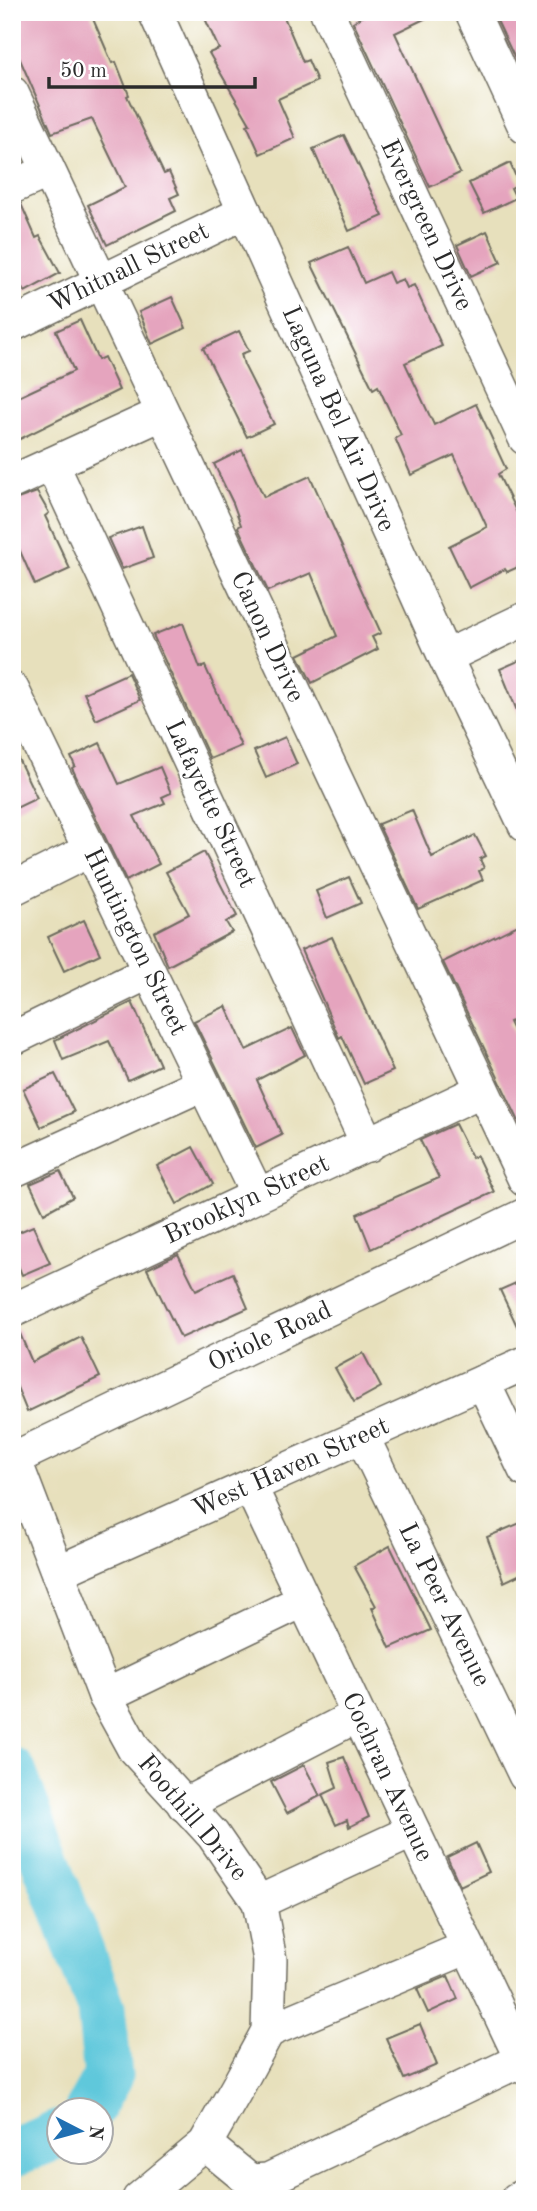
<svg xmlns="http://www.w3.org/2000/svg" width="537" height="2211" viewBox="0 0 537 2211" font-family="'Old Standard TT',serif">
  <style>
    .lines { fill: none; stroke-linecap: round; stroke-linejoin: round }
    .river { stroke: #5fc8db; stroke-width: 49 }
    .building { fill: #e5a4be }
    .minor-casing { stroke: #6d6a5e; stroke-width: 36 }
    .minor { stroke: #fff; stroke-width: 33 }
    .labels { text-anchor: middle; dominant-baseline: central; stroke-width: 5; stroke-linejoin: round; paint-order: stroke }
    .street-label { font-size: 26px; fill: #2b2b2b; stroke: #fff }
  </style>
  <rect width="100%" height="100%" fill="#fff"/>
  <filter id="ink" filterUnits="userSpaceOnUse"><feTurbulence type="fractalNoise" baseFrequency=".0143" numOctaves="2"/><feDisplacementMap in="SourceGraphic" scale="14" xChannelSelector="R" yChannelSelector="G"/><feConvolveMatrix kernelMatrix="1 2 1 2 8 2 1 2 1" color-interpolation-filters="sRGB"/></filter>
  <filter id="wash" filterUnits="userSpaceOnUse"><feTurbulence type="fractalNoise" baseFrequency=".00686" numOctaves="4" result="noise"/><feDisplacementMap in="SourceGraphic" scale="28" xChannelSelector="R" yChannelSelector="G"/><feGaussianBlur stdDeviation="1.57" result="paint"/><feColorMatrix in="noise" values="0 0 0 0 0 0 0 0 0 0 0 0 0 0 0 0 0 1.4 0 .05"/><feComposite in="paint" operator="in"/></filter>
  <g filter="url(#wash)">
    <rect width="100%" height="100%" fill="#e7e0bc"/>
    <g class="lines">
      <g class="river">
        <path d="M12,1772L101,2008L108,2076L89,2110"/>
        <path d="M12,2153L60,2134"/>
      </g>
    </g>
    <g id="blocks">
      <g class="building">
        <path d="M12,12H90L112,63L116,62L129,95L127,96L164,174L169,172L179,194L170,198L176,211L107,245L88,205L125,187L92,119L52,133L12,41Z"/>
        <path d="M202,12H282L303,62L308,60L317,81L278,99L295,138L260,154L247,125L250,124L209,53L219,49Z"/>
        <path d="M370,12H439L395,33L460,173L430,187L353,22Z"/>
        <path d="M493,12H525V80Z"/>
        <path d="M344,135L383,216L349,231L313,149Z"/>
        <path d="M510,163L519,184L511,188L516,198L484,213L469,183Z"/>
        <path d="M21,204L36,238L40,236L60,273L25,292L23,288L12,294V206Z"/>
        <path d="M487,231L501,262L471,276L457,245Z"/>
        <path d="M348,247L364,283L388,272L393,283L403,279L407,288L414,285L442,346L405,363L434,425L476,404L506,469L498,474L518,515L525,512V564L507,572L505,569L469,588L449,546L487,527L454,455L411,475L395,438L401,435L378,386L373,389L311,263Z"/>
        <path d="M172,297L186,328L152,344L139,312Z"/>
        <path d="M80,320L98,360L104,357L119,390L12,443V400L74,371L56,331Z"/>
        <path d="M239,331L249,351L241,354L244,365L274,424L247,437L203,348Z"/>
        <path d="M242,450L264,497L310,476L381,633L372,637L378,649L312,683L298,655L337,636L311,573L268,591L238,527L241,525L233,503L214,464Z"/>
        <path d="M37,492L49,513L45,516L70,569L35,585L12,533V501Z"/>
        <path d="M142,526L153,558L122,569L108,538Z"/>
        <path d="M183,623L200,668L205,666L241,746L210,759L153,635Z"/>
        <path d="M525,658V728H524L500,669Z"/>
        <path d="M128,673L140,700L96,720L84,693Z"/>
        <path d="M285,737L297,764L266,778L254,751Z"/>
        <path d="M100,743L119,784L160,767L171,793L162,797L165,803L134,816L159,864L126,881L72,768L75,766L71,757Z"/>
        <path d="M12,746L37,798L12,810Z"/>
        <path d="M412,810L432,857L475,835L486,856L480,859L484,868L479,871L483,880L418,909L378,824Z"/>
        <path d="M204,852L237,916L226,922L232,932L168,966L154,932L189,914L166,872Z"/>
        <path d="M349,877L361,903L327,918L316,891Z"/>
        <path d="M84,920L100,954L64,971L48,937Z"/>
        <path d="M518,925L525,941V1015L509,1022L525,1056V1134L443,962Z"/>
        <path d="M332,937L393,1071L364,1084L342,1036L339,1038L301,950Z"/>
        <path d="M132,1002L160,1065L128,1080L109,1041L63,1060L55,1040Z"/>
        <path d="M226,1006L246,1050L292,1028L305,1055L257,1080L282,1135L256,1148L194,1021Z"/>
        <path d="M55,1074L74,1112L41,1127L23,1089Z"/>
        <path d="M455,1124L472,1158L477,1156L494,1192L371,1249L357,1214L439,1178L420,1140Z"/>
        <path d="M193,1147L213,1184L177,1204L157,1166Z"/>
        <path d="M60,1171L73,1197L44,1213L30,1184Z"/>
        <path d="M33,1226L50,1263L22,1275L12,1251V1235Z"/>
        <path d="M178,1254L196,1290L233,1273L248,1308L181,1338L147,1269Z"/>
        <path d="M525,1279V1343L500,1290Z"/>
        <path d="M18,1329L32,1362L81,1337L100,1377L27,1412L12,1375V1330Z"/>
        <path d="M363,1353L381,1387L354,1402L335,1368Z"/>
        <path d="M525,1521V1572L504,1582L487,1537Z"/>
        <path d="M390,1546L431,1630L390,1648L372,1608L376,1606L354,1566Z"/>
        <path d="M344,1757L369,1817L349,1827L347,1820L336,1825L322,1795L337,1788L329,1762Z"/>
        <path d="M304,1765L320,1796L287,1813L271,1782Z"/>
        <path d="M476,1843L489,1872L460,1886L447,1857Z"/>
        <path d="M448,1976L458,1999L428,2013L417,1989Z"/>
        <path d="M420,2024L437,2065L404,2079L386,2038Z"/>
      </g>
    </g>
  </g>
  <g filter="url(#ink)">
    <use href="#blocks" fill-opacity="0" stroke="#6d6a5e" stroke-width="2"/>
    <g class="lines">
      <g class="minor-casing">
        <g id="minor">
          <path d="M155,12L445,657L525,825"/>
          <path d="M327,12L525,438"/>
          <path d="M472,12L525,127"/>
          <path d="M12,93L525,1180"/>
          <path d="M12,187L47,172"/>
          <path d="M12,325L245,212"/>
          <path d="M52,464L368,1145"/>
          <path d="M12,482L161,414"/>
          <path d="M445,657L525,619"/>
          <path d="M12,689L257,1194"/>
          <path d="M12,889L90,850"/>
          <path d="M12,1039L149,972"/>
          <path d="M12,1171L203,1084"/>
          <path d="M12,1311L482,1090"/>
          <path d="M483,1382L525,1470"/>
          <path d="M362,1436L525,1775"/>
          <path d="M12,1453L105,1696L134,1749L213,1835L259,1902L270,1960L268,2031L237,2088L205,2144L139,2199"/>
          <path d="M15,1458L525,1215"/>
          <path d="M250,1486L525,2067"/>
          <path d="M58,1572L525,1363"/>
          <path d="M105,1696L304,1600"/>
          <path d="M184,1805L358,1715"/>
          <path d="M259,1902L413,1831"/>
          <path d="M268,2031L468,1947"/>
          <path d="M205,2144L250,2181L268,2180L521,2060"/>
          <path d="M517,2199L525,2195"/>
        </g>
      </g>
      <use href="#minor" class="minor"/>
    </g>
  </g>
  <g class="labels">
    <g class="street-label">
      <text transform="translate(426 225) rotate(65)">Evergreen Drive</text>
      <text transform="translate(129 268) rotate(-26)">Whitnall Street</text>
      <text transform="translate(338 419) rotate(66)">Laguna Bel Air Drive</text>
      <text transform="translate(267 637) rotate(65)">Canon Drive</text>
      <text transform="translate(210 804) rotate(65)">Lafayette Street</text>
      <text transform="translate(135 942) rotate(64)">Huntington Street</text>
      <text transform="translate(247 1200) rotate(-25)">Brooklyn Street</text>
      <text transform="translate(270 1337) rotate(-25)">Oriole Road</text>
      <text transform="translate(291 1468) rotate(-24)">West Haven Street</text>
      <text transform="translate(444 1605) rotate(64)">La Peer Avenue</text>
      <text transform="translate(387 1777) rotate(65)">Cochran Avenue</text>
      <text transform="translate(192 1818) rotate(50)">Foothill Drive</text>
    </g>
  </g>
  <rect width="537" height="2211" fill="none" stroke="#fff" stroke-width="42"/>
  <g transform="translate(80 2131) rotate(96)"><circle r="33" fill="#ffffff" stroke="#aaaaaa" stroke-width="2"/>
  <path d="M0-5L12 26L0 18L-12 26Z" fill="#1f6fb2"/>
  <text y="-10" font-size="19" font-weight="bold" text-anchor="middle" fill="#2b2b2b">N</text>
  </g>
  <path d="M49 77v10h206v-10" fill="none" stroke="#2b2b2b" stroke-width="3.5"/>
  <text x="60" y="77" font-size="21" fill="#2b2b2b" stroke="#ffffff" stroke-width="5" paint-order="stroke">50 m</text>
</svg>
